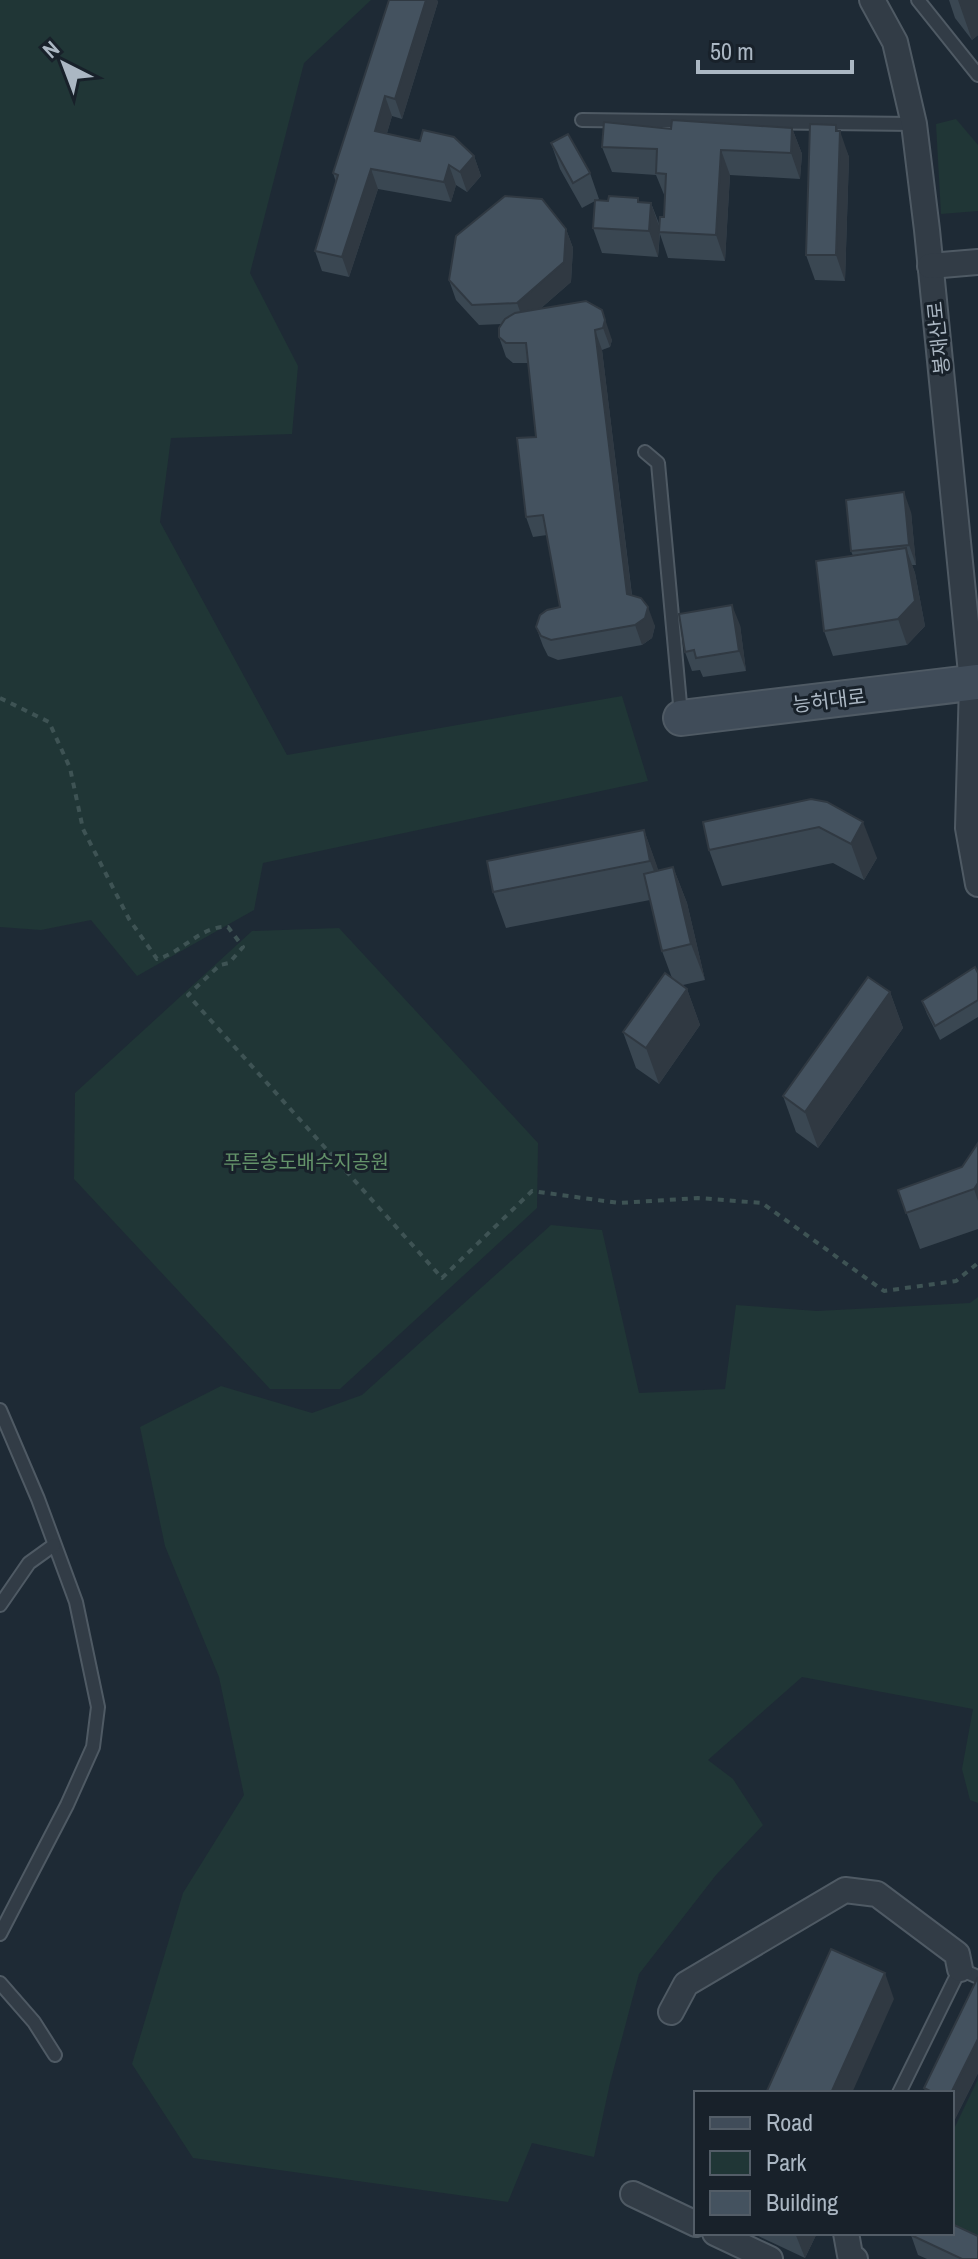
<svg xmlns="http://www.w3.org/2000/svg" width="978" height="2259" viewBox="0 0 978 2259" font-family="'Archivo Narrow','Noto Sans KR',sans-serif">
  <style>
    .green { fill: #203636 }
    .lines { fill: none; stroke-linecap: round; stroke-linejoin: round }
    .lane-casing { stroke: #4f5a64; stroke-width: 16 }
    .street-casing { stroke: #4f5a64; stroke-width: 28 }
    .secondary-casing { stroke: #4f5a64; stroke-width: 38 }
    .path { stroke: #3e5354; stroke-width: 4; stroke-dasharray: 6 6; stroke-linecap: butt }
    .lane { stroke: #323c46; stroke-width: 12 }
    .street { stroke: #323c46; stroke-width: 24 }
    .secondary { stroke: #404c59; stroke-width: 34 }
    .wall { fill: #3a4752 }
    .shaded-wall { fill: #303942 }
    .building { fill: #44525f; stroke: #303942; stroke-width: 2 }
    .labels { text-anchor: middle; dominant-baseline: central; stroke-width: 6; stroke-linejoin: round; paint-order: stroke }
    .street-label { font-size: 20px; fill: #abb7c3; stroke: #18212a }
    .park-label { font-size: 20px; fill: #64936a; stroke: #18212a }
  </style>
  <rect width="100%" height="100%" fill="#1e2a35"/>
  <g class="green">
    <path d="M0,0H371L304,63L250,273L298,366L292,434L171,438L160,522L287,755L622,696L648,781L263,863L254,910L137,976L91,920L41,930L0,927Z"/>
    <path d="M956,119L978,145V211L941,214L936,124Z"/>
    <path d="M339,928L538,1143L537,1208L340,1389H270L74,1179L75,1093L252,931Z"/>
    <path d="M551,1225L602,1230L639,1393L725,1389L736,1305L817,1311L970,1303L978,1297V1803L970,1800L962,1769L973,1709L802,1677L708,1760L733,1779L763,1825L716,1875L639,1974L610,2083L594,2157L532,2143L508,2202L193,2158L132,2064L183,1893L244,1795L219,1677L165,1546L140,1427L221,1386L312,1413L362,1395Z"/>
    <path d="M978,2079V2242L952,2230V2133Z"/>
  </g>
  <g class="lines">
    <g class="lane-casing">
      <g id="lane">
        <path d="M918,0L978,75"/>
        <path d="M582,120L914,124"/>
        <path d="M645,452L658,463L681,715"/>
        <path d="M0,1410L38,1499L76,1602L98,1707L93,1747L67,1805L0,1934"/>
        <path d="M0,1605L29,1563L54,1545"/>
        <path d="M0,1983L34,2022L55,2055"/>
        <path d="M899,2093L960,1969L978,1977"/>
      </g>
    </g>
    <g class="street-casing">
      <g id="street">
        <path d="M872,0L895,42L914,124L927,230L972,683L968,828L978,884"/>
        <path d="M930,266L978,262"/>
        <path d="M671,2012L686,1984L845,1890L877,1894L957,1954L960,1969"/>
        <path d="M633,2194L696,2224"/>
        <path d="M715,2233L770,2259"/>
        <path d="M846,2233L850,2255L855,2259"/>
      </g>
    </g>
    <g class="secondary-casing">
      <path id="secondary" d="M681,718L978,682"/>
    </g>
    <path class="path" d="M0,698L49,722L70,768L83,829L129,919L157,959C182,953 201,925 228,927L243,947L229,963L220,965L188,995L442,1278L532,1191L619,1203L698,1198L762,1203L884,1291L956,1281L978,1263"/>
    <use href="#lane" class="lane"/>
    <use href="#street" class="street"/>
    <use href="#secondary" class="secondary"/>
  </g>
  <g class="wall">
    <path d="M389,0H437L438,2L402,119L392,116L387,133L474,156L481,176L467,192L456,185L451,202L378,189L349,277L322,271L315,251L336,182L333,173Z"/>
    <path d="M949,0H978V35L972,40L955,18Z"/>
    <path d="M792,128L802,154L800,179L730,175L725,261L668,258L660,234L658,257L602,253L593,228L595,201L582,208L560,169L551,143L590,173L599,199L597,200L651,203L660,226L664,217L665,197L656,175L612,172L602,147L671,129Z"/>
    <path d="M838,131L849,157L845,281L815,280L806,255Z"/>
    <path d="M566,229L573,248L571,282L540,309L586,301L612,340L610,347L602,350L632,595L655,626L652,638L642,645L558,660L548,656L543,646L536,627L560,607L547,535L533,537L526,517L536,437L528,363H513L506,357L499,337L502,324L479,325L456,300L449,280Z"/>
    <path d="M911,512L916,565H912L915,573L925,626L907,645L833,656L824,631L853,556L851,551Z"/>
    <path d="M740,625L746,671L703,677L700,670L692,671L685,652Z"/>
    <path d="M811,799L877,858L864,880L833,863L722,886L709,850Z"/>
    <path d="M644,830L658,870L673,867L687,903L705,980L683,985L687,989L700,1025L659,1084L636,1068L623,1032L672,978L662,951L650,900L506,928L493,892Z"/>
    <path d="M978,973V1017L940,1040L927,1014L922,1001Z"/>
    <path d="M890,992L903,1028L818,1148L796,1132L783,1096Z"/>
    <path d="M978,1143V1229L920,1249L898,1190L962,1167Z"/>
    <path d="M978,1977V2073L955,2119L952,2118V2093H926L924,2088Z"/>
    <path d="M752,2233H817L805,2258Z"/>
    <path d="M911,2235L978,2259H927L918,2255Z"/>
  </g>
  <g class="shaded-wall">
    <path d="M426,0H437L438,2L402,119L395,99Z"/>
    <path d="M958,0H978V35L972,40Z"/>
    <path d="M385,96L392,116L382,150L375,131Z"/>
    <path d="M836,125L840,136V131L849,157L845,281L836,255Z"/>
    <path d="M792,128L802,154L800,179L791,153Z"/>
    <path d="M721,150L730,175L725,261L716,235Z"/>
    <path d="M474,156L481,176L467,192L460,172Z"/>
    <path d="M449,165L456,185L451,202L444,182Z"/>
    <path d="M371,169L378,189L349,277L342,257Z"/>
    <path d="M651,203L660,229L658,257L649,231Z"/>
    <path d="M566,229L573,248L571,282L524,323L517,303Z"/>
    <path d="M602,310L612,340L610,347L603,328Z"/>
    <path d="M595,330L602,350L634,613L627,594Z"/>
    <path d="M904,492L911,512L916,565L909,545Z"/>
    <path d="M906,548L915,573L925,626L907,645L898,619Z"/>
    <path d="M732,605L740,625L746,671L739,651Z"/>
    <path d="M648,607L655,626L652,638L642,645L635,625Z"/>
    <path d="M863,822L877,858L864,880L851,844Z"/>
    <path d="M644,830L657,866L664,897L650,861Z"/>
    <path d="M673,867L687,903L705,980L691,944Z"/>
    <path d="M687,989L700,1025L659,1084L646,1048Z"/>
    <path d="M890,992L903,1028L818,1148L805,1112Z"/>
    <path d="M978,1183V1201L974,1189Z"/>
    <path d="M885,1973L894,1999L852,2093H831Z"/>
    <path d="M978,2039V2073L955,2119L952,2110V2093Z"/>
    <path d="M795,2233H817L805,2258Z"/>
  </g>
  <g class="building">
    <path d="M389,0H426L395,99L385,96L375,131L420,141L423,130L454,137L474,156L460,172L449,165L444,182L371,169L342,257L315,251L338,175L333,173Z"/>
    <path d="M672,120L792,128L791,153L721,150L716,235L659,232L660,217H664L666,174L656,173L657,149L602,147L604,122L671,129Z"/>
    <path d="M810,124L836,125V131H840L836,255H806Z"/>
    <path d="M568,134L590,173L573,183L551,143Z"/>
    <path d="M505,196L542,199L566,229L564,262L517,303L472,305L449,280L456,236Z"/>
    <path d="M609,196L638,198V202L651,203L649,231L593,228L595,200L608,201Z"/>
    <path d="M586,301L602,310L605,320L603,328L595,330L627,594L641,598L648,607L645,618L635,625L551,640L541,636L536,627L540,615L547,610L560,607L543,515L526,517L517,438L536,437L526,343H506L499,337V328L505,319L515,313Z"/>
    <path d="M904,492L909,545L851,551L846,500Z"/>
    <path d="M906,548L915,601L898,619L824,631L816,561Z"/>
    <path d="M732,605L739,651L696,658L694,650L685,652L679,614Z"/>
    <path d="M811,799L827,802L863,822L851,844L819,827L709,850L703,822Z"/>
    <path d="M644,830L650,861L493,892L487,861Z"/>
    <path d="M673,867L691,944L662,951L644,874Z"/>
    <path d="M975,967L978,973V1000L935,1026L922,1001Z"/>
    <path d="M665,973L687,989L646,1048L623,1032Z"/>
    <path d="M868,977L890,992L805,1112L783,1096Z"/>
    <path d="M978,1143V1183L974,1189L906,1213L898,1190L962,1167Z"/>
    <path d="M831,1949L885,1973L831,2093H766Z"/>
    <path d="M978,1977V2039L951,2093H934L924,2088Z"/>
    <path d="M952,2224L978,2236V2259H962L911,2235L912,2233H952Z"/>
  </g>
  <g class="labels">
    <g class="street-label">
      <text transform="translate(938 338) rotate(-96)">봉재산로</text>
      <text transform="translate(829 700) rotate(-7)">능허대로</text>
    </g>
    <g class="park-label">
      <text x="306" y="1161">푸른송도배수지공원</text>
    </g>
  </g>
  <rect x="694" y="2091" width="260" height="144" fill="#18212a" stroke="#535d67" stroke-width="2"/>
  <rect x="710" y="2117" width="40" height="12" fill="#404c59" stroke="#535d67" stroke-width="2"/>
  <text x="766" y="2131" font-size="24" fill="#abb7c3">Road</text>
  <rect x="710" y="2151" width="40" height="24" fill="#203636" stroke="#535d67" stroke-width="2"/>
  <text x="766" y="2171" font-size="24" fill="#abb7c3">Park</text>
  <rect x="710" y="2191" width="40" height="24" fill="#44525f" stroke="#535d67" stroke-width="2"/>
  <text x="766" y="2211" font-size="24" fill="#abb7c3">Building</text>
  <g transform="translate(64 64) rotate(318)" stroke="#18212a" stroke-width="6" paint-order="stroke">
  <path d="M0-6L14 30L0 20L-14 30Z" fill="#abb7c3"/>
  <text y="-12" font-size="22" font-weight="bold" text-anchor="middle" fill="#abb7c3">N</text>
  </g>
  <path d="M698 60v12h154v-12" fill="none" stroke="#abb7c3" stroke-width="4"/>
  <text x="710" y="60" font-size="24" fill="#abb7c3" stroke="#18212a" stroke-width="6" paint-order="stroke">50 m</text>
</svg>
